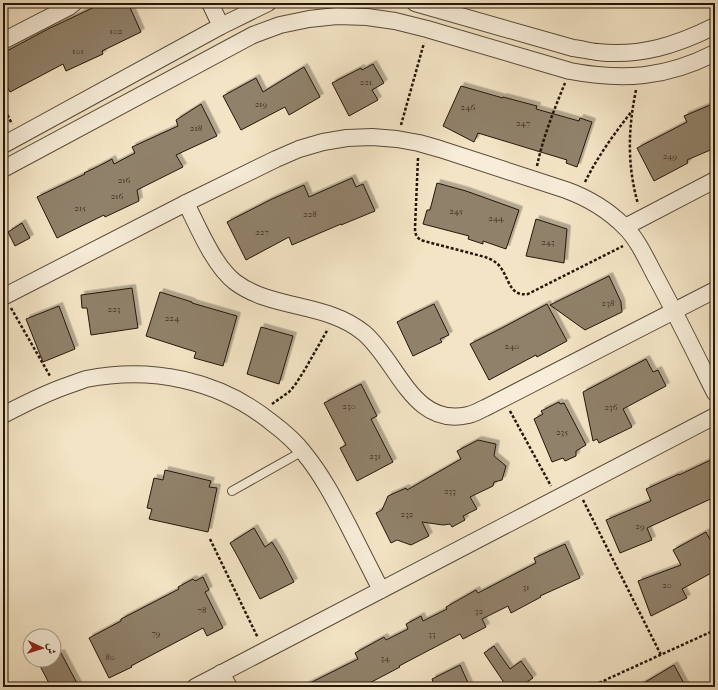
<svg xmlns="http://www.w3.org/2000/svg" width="718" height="690" viewBox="0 0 718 690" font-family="'IM FELL French Canon',Amiri,serif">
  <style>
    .building { fill: #90816b; stroke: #251609; filter: url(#shadow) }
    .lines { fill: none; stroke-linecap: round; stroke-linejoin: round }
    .lane-casing { stroke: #584a38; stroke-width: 10 }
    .street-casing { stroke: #584a38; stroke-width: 18 }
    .path { stroke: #251609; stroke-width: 2.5; stroke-dasharray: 3 2; stroke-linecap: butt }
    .lane { stroke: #f7edd9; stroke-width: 8 }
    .street { stroke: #f7edd9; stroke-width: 16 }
    .labels { text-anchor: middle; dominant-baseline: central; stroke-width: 3; stroke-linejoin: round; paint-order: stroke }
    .number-label { font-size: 9px; fill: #403122 }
  </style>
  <defs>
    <filter id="shadow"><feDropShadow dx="3.5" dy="-3.5" stdDeviation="0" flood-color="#0004"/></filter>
  </defs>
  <rect width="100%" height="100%" fill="#f3e4c5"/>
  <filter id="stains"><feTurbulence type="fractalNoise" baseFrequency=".005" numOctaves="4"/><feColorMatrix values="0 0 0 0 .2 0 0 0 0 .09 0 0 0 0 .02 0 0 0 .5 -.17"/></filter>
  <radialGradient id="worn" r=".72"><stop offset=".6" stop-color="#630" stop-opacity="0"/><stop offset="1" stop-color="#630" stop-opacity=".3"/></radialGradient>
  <g class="building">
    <path d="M103,3H128L141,32L102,51L103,54L66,71L63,64L10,92L3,79V53L48,29Z"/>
    <path d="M373,64L384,83L372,90L378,100L349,116L332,83L361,68L362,70Z"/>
    <path d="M304,67L320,97L289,115L285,107L241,130L223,96L256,78L263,92Z"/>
    <path d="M461,86L503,98V97L537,106L536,109L579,121L580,118L592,122L577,167L566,163L567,160L478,133L474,142L443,126Z"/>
    <path d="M715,103V148L687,160L688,163L654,181L637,148L687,122L684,116Z"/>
    <path d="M201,104L217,136L176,155L183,167L137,190L139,201L105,217L104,215L57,238L37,197L85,174L84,173L97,167L112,159L114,164L135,153L132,147L178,126L176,120Z"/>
    <path d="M352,178L356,187L363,184L375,211L341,225V224L292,245L289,237L246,260L227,222L272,199L304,185L309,197Z"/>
    <path d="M437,183L466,191L519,210L506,249L483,241V244L468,239L469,236L423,224L427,210H430Z"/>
    <path d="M536,219L567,229L564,263L526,256Z"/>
    <path d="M22,223L30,238L15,246L8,232Z"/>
    <path d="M609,276L621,302L622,312L585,330L550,305Z"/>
    <path d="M132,288L138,328L91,335L87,308H82L81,295Z"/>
    <path d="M160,292L192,302V303L237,316L223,366L194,358L196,352L146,336Z"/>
    <path d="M434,304L449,335L440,339L442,342L413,356L397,322Z"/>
    <path d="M547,304L567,341L537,357L536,355L489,380L470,344L500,329Z"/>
    <path d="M59,306L75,349L43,362L26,319Z"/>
    <path d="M261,327L293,336L279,384L247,374Z"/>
    <path d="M646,359L653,372L658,370L666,386L623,409L632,427L599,443L597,439L593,441L583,392Z"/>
    <path d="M361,384L377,416L371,419L393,462L357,481L340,448L346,445L324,403Z"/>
    <path d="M559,402L560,404L564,403L586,445L576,451V456L565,461L563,458L552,462L534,419L543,414L541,411Z"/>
    <path d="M478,440L496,444L494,456L506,466L502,480L494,482L493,486L470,497L477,509L463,516L465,520L452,527L450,524L443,525L422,522L429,536L411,545L397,540L391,543L376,513L382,510L388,496L406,488L407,490L461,459L457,451Z"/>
    <path d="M715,458V497L647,528L652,540L620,553L606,520L651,501L646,489L679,474V475Z"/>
    <path d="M165,470L211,481L209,487L217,488L208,532L149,519L152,509L147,508L154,478L163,480Z"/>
    <path d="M254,528L265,547L272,542L280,555L294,582L260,599L239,559L230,543Z"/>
    <path d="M706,532L715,549V571L682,589L687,598L651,616L638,581L681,565L673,550Z"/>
    <path d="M565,544L580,578L540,596L541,597L511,613L508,606L482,619L486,627L463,639L460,634L399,666L400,667L362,687H302L358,659L355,653L384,637L386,640L408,629L406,624L421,616L423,621L447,609L446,607L476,590L478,593L536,563L534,558Z"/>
    <path d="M203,577L209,590L205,592L223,628L207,636L203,628L131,666L132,667L109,678L89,638L121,621V619L179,589L178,587L193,579L195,581Z"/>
    <path d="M494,646L510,669L521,661L533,678L520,687H507L484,653Z"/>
    <path d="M61,653L79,687H51L39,664L47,660H54V656Z"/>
    <path d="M460,665L470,687H435L432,679Z"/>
    <path d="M674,665L686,687H637Z"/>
  </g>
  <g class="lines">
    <g class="lane-casing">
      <path id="lane" d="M232,491L303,451"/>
    </g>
    <g class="street-casing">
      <g id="street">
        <path d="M210,3L221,26"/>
        <path d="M415,3L573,48C581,49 589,51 597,52C640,57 677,45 715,26"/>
        <path d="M3,41L69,7L74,3"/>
        <path d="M3,145L221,26L268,3"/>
        <path d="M3,169L253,35L280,25L309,19L337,16L367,17L395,21L427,29L570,71C623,81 666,78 715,53"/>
        <path d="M186,203C198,227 214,266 235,282C272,310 327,302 364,333C398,362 413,428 468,415C474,414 480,410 485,408L715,290"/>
        <path d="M625,227L715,180"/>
        <path d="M3,297L186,203L276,159L299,149L323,142L347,138L372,137L397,139L419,143L440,149L566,190C588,198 608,210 625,227C639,241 647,261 657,279C677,316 696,355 715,393"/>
        <path d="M3,415C24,404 46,393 69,385C75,383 80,381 86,379C152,366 219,380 271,422C283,431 295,441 304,453C322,475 335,500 348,525C359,547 370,568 381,590"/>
        <path d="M221,673L229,687"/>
        <path d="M195,687L715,416"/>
      </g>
    </g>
    <g class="path">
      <path d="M636,90C628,129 627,165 638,204"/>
      <path d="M3,106L12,124"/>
      <path d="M401,125L424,43"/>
      <path d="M418,158L415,228C415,235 417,239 424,241L485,257C491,259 497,262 501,268C509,279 510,297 528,294L623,246"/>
      <path d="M537,166C543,137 554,110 565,83"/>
      <path d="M585,182C598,156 614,134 632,111"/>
      <path d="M3,271L7,279"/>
      <path d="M11,308L50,376"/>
      <path d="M272,404L289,392L295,385L304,371L328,329"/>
      <path d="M510,411L551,486"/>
      <path d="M583,500L661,655"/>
      <path d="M210,539L258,638"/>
      <path d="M590,687L715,630"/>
    </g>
    <use href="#lane" class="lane"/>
    <use href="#street" class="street"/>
  </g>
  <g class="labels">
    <g class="number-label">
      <text x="116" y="31">102</text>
      <text x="78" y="51">101</text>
      <text x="366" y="82">221</text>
      <text x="261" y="104">219</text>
      <text x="468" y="107">246</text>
      <text x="523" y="123">247</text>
      <text x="196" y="128">218</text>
      <text x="670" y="156">249</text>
      <text x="124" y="180">216</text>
      <text x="117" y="196">216</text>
      <text x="80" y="208">215</text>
      <text x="456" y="211">245</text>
      <text x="310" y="214">228</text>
      <text x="496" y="218">244</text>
      <text x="262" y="232">227</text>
      <text x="548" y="242">243</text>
      <text x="608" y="303">238</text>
      <text x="114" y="309">223</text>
      <text x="172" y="318">224</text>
      <text x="512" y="346">240</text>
      <text x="349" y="406">230</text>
      <text x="611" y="407">236</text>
      <text x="562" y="432">235</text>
      <text x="375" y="456">231</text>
      <text x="450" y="491">233</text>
      <text x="407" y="514">232</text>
      <text x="640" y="526">29</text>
      <text x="667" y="585">20</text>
      <text x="526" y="587">31</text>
      <text x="202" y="610">78</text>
      <text x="479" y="611">32</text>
      <text x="156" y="633">79</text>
      <text x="432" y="634">33</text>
      <text x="110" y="657">80</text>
      <text x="385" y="658">34</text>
    </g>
  </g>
  <rect width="718" height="690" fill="none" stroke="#f3e4c5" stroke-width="16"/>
  <rect x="4" y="4" width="710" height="682" fill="none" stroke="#251609" stroke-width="2"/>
  <rect x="8" y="8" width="702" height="674" fill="none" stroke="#251609"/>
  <g transform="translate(42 648) rotate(94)"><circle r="19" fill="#f7edd9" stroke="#a39786"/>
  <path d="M0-3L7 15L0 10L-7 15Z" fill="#8f2418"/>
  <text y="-6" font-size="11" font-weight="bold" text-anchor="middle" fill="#251609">ش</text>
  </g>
  <rect width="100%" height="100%" filter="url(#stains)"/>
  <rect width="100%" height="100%" fill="url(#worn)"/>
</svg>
